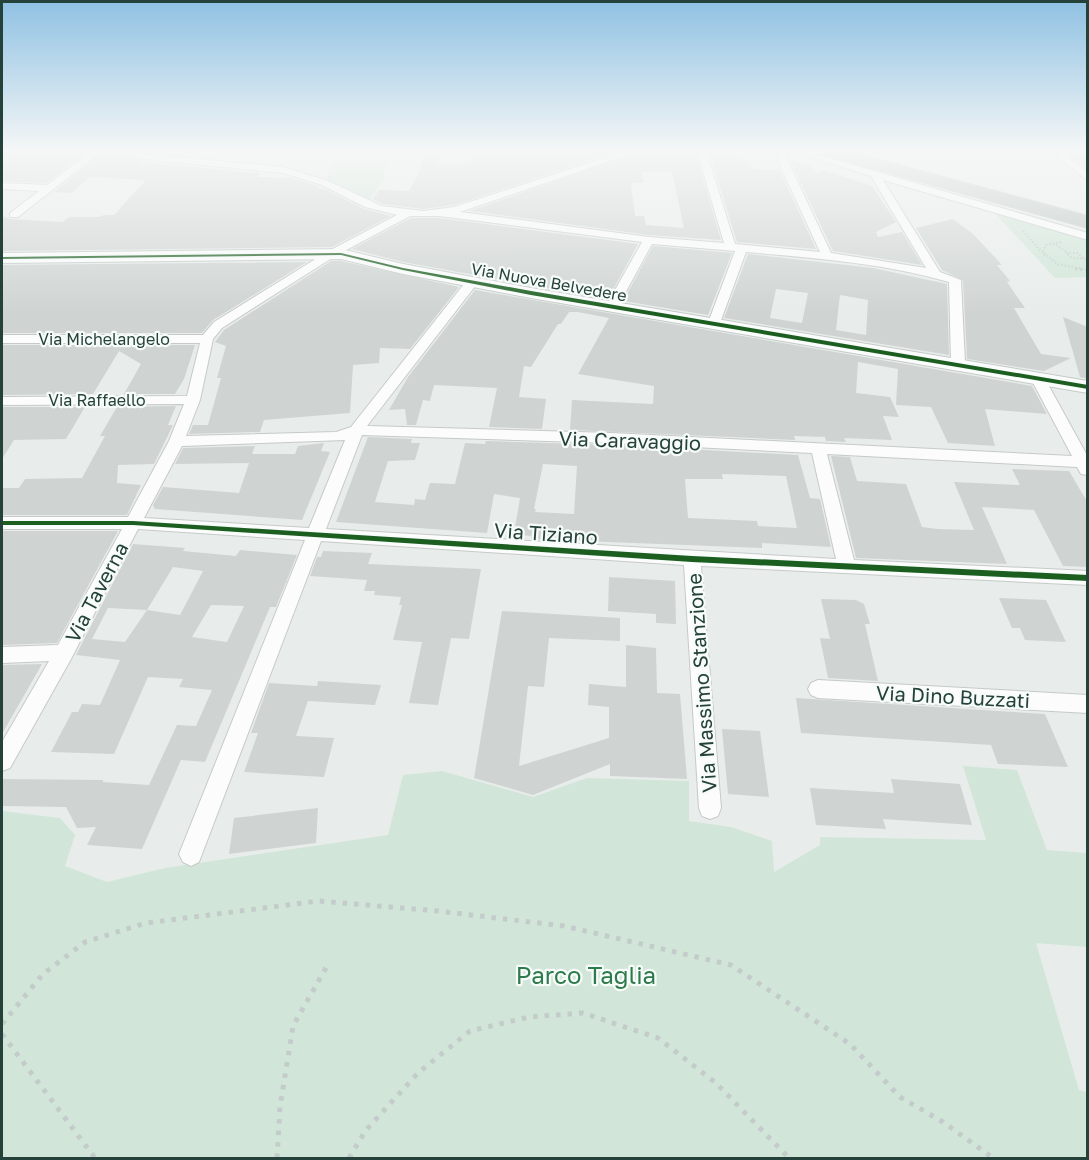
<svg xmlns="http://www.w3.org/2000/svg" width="1089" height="1160" viewBox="0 0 1089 1160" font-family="'Golos Text',sans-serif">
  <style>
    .green { fill: #d1e6d8 }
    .building { fill: #cfd4d2; fill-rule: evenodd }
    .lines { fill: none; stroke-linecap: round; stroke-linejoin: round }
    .street-casing { stroke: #c5cac8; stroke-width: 2 }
    .secondary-casing { stroke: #c3cbc8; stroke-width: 2 }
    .highway-casing { stroke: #c3ccc9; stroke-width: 2 }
    .path-far2 { stroke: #c3ccca; stroke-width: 2; stroke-dasharray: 1.5 2; stroke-linecap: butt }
    .path-far1 { stroke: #c3ccca; stroke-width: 3; stroke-dasharray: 2 3; stroke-linecap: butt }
    .path { stroke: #c3ccca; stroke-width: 5; stroke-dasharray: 4.5 7; stroke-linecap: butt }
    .street { fill: #fcfcfc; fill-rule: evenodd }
    .secondary { fill: #fcfcfc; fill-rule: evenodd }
    .highway { fill: #bcc4c2; fill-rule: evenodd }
    .cycleway-casing { stroke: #f7fbf9; stroke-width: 3 }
    .cycleway { fill: #1b5e20; fill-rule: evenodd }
    .labels { text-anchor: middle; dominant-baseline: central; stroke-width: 4.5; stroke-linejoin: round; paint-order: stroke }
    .far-street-label { font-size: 16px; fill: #24423a; stroke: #f7fbf9 }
    .street-label { font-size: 20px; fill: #24423a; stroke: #f7fbf9 }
    .near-park-label { font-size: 24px; fill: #2d7a4b; stroke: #f7fbf9 }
  </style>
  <rect width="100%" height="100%" fill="#e8edeb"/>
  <g class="green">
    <path d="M340,151H420L419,154L389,155L383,176L385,177L370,199L325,178Z"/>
    <path d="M994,212L1087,238V277L1055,278Z"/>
    <path d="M963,766L1017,770L1047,850L1087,853V947L1036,943L1079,1090L1087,1092V1158H2V811L60,818L75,835L65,866L107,882L165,868L388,835L403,775L442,771L533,797L587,778L689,781V821L731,827L772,841L774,872L820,845V837L986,840Z"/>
  </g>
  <g class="building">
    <path d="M19,151H89L46,183L2,181V163Z"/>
    <path d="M104,151L141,160L138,162L260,173L258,177L290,178L318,186L317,188L325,189L364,209L391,216L332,247L2,251V216L10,219L63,222L69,217H99L104,215H114L146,180L90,177L71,193L54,192Z"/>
    <path d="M424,151H441L438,164H470L473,151H619L454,205L423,209L383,204L373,199L379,190L409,191L420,170Z"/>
    <path d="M641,151H695L721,240L649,235L470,211ZM641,172H672L684,228L646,225L644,216H635L631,183H644Z"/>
    <path d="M735,151L738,159H749L754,169H779L816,249L737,242L710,155Z"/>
    <path d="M1066,152L1088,153V170Z"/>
    <path d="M790,160L812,167L818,174L824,170L872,186L896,222L876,232L878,237L902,232L922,265L833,251Z"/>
    <path d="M411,218H439L638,244L608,299L403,262L352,249Z"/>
    <path d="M953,219L973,234L1002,265H997L1010,281L1007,282L1025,308H1014L1041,354L1071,358L1044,371L967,359L963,280L942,270L916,228Z"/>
    <path d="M653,246L732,253L708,315L623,301Z"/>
    <path d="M748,254L873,268L947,284L949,355L724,318ZM776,289L808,293L802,323L770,318ZM840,295L868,300L866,335L836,330Z"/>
    <path d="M331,261H341L459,287L410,349L380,348L379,363L353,365L350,413L264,420L260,432L189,434L193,425H208L221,378H217L226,346L215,342L224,330Z"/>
    <path d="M307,262L213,320L202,333H2V265Z"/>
    <path d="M475,290L1032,386L1047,414L985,409L995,446L948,443L931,407L896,405L898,369L858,362L856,393L890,397L899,417L883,416L892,440L844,438L846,442L826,441L825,437L794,436L795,440L570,430L572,400L653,404L654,386L578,374L609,318L578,312H569L561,324H558L531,367L524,366L519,397L546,399L542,429L489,427L497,388L434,385L430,401L423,400L416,425H407L405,409L389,410L408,377Z"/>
    <path d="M1063,317L1088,327V379L1080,377Z"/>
    <path d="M2,345H195L184,379L175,394H124L141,364L119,351L93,394L2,395Z"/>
    <path d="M176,406L168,425H173L154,464L118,465L117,483L141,485L127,515H2V488H19L25,479L82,478L105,436H100L117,407Z"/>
    <path d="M2,407H85L66,439L14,440L2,459Z"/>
    <path d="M368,437L412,439L411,443H420L415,460L388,461L375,502L414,505L415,499L425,500L430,483L455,484L465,443L485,444L486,441L611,445L798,455L810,498L820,499L831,547L762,543V548L531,539V536L514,534L520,498L494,494L487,533L336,522ZM543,464L577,466L574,514L535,512L536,509H534ZM722,474L786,476L797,528L758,526L757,521L688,518L685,479H723Z"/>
    <path d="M324,443L321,451L330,452L302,520L155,509L153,505L163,487L239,493L249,463L175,464L183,448L255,446L252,454H295L298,446Z"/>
    <path d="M831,456L850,457L857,481L906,484L922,527L938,529L974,530L954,482L1020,485L1012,469L1069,471L1088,503V567L1063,566L1034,510L982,507L1007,564L856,558Z"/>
    <path d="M2,531H118L57,643L2,645Z"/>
    <path d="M133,544L185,548L183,551L236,556L240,550L297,555L276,607H270L205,762L181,760L142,849L87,845L96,827L77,828L66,807L2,806V779L103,780V782L149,785L177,725L196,726L212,690L179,687L183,679L148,677L114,754L51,752L72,712H78L82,704L100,705L120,660L76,655ZM173,567L203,571L180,615L147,610ZM211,605L244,606L227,642L192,637ZM108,608L147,610L125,642L92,639Z"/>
    <path d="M323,551L372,553L368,564L481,569L469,639L451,638L438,705L409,703L422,642L393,640L402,605H399L401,597L374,595L375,591H364L367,580L310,576L317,557H321Z"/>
    <path d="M609,577L675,581L676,624L656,623V614L608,611Z"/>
    <path d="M999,598L1046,600L1066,642L1025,640L1020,628H1012Z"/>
    <path d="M821,599L856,600L864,604L870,624H865L878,681L828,678L820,638L830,639Z"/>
    <path d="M502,611L620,618V641L549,638L544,687L528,686L519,766L609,738V707L588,705L589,684L626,687V645L656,648L657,693L680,694L687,779L610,776V764L533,795L474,778Z"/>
    <path d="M42,664L2,734V665Z"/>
    <path d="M318,681L381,685L375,705L308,701L296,736L334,738L324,777L244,772L258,733H251L269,683L317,686Z"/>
    <path d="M796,698L1045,714L1068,767L998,764L991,745L801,733Z"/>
    <path d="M722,729L760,731L769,797L728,794Z"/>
    <path d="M891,779L960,784L972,825L883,819L886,829L816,825L810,788L894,793Z"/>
    <path d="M318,808L316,843L229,854L234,818Z"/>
  </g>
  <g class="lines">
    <g class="street-casing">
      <g id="street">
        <path d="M6,151H17L2,161V154Z"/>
        <path d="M92,151H102L18,217H10V213L39,191L2,189V183L47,185Z"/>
        <path d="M110,151L283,167L328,181L382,206L423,211L454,207L626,151H639L460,212L649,237L724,243L697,151H706L735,244L820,252L778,161V153L785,151L788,161L831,253L926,268L871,176L791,151H805L1088,233V240L883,180L940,272L961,280L965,363L958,367L951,363L949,282C883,263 814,258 746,252L720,323L714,327L708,323L735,251L652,244L618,306L612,310L606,306L642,242L439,216H410L335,256L222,328L213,339L200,400L186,436L336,432L351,427L468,279H476V285L367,426L611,433L1072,456L1031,379L1038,375L1045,379L1088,457V475L1081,474L1077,467L827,454L854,560L1088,571V585L701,566L721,808L718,816L710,819L702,816L699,808L684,565L321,541L199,862L191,866L183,862L179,854L305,540L138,529L71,659L10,768L2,771V742L49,661L2,663V647L58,645L122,529H2V517H128L169,441L184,404L2,405V397L187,396L200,343H2V335H203L214,322L327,252L397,215L365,207L322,185L283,173L151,160ZM362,435L611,443L812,453L836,559L326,529ZM345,440L309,528L144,518L182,446Z"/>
        <path d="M1051,151H1061L1088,173V181Z"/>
        <path d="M818,680L1088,695V713L818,698L811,695L808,689L811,683Z"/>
      </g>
    </g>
    <g class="secondary-casing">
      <path id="secondary" d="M341,249L403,264L531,288L1088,381V393L531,298L403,274L341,259L2,263V253Z"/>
    </g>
    <g class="highway-casing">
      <path id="highway" d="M821,151H847L1088,216V228L823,155Z"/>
    </g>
    <g class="path-far2">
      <path d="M1023,231L1046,257"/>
      <path d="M1061,242L1046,245L1043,252L1057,264L1088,270"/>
      <path d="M1053,243L1067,252"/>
      <path d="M1083,258L1078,253H1066L1072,258L1088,259"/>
    </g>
    <path class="path-far1" d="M1075,269L1088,270"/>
    <g class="path">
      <path d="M2,1024L43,974L85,942L146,923L319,901L438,911L564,926L731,965L850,1044L900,1097L943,1122L993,1158"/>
      <path d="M2,1034L95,1158"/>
      <path d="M277,1158L280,1107L293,1026L327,966"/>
      <path d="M349,1158L366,1130L418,1073L470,1031L529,1017L583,1013L658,1038L716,1083L789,1158"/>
    </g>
    <use href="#street" class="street"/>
    <use href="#secondary" class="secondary"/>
    <use href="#highway" class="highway"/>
    <g class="cycleway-casing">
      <g id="cycleway">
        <path d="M341,253L403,268L531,291L1088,385V389L531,295L403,270L341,255L2,259V257Z"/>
        <path d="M2,521H133L692,556L1088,575V581L692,562L133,525H2Z"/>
      </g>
    </g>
    <use href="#cycleway" class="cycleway"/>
  </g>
  <linearGradient id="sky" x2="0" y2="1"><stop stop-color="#8fc1e3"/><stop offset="0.48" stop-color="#f5f7f6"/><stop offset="1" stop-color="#f5f7f6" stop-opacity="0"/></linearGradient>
  <rect width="1089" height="313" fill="url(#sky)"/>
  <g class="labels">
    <g class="far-street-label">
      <text transform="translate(549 282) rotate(10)">Via Nuova Belvedere</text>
      <text x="104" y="339">Via Michelangelo</text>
      <text x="97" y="400">Via Raffaello</text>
    </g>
    <g class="street-label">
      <text transform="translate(630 440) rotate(2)">Via Caravaggio</text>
      <text transform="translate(546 533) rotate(4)">Via Tiziano</text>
      <text transform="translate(96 592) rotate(-62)">Via Taverna</text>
      <text transform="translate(701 683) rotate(-94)">Via Massimo Stanzione</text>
      <text transform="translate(953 696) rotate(3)">Via Dino Buzzati</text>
    </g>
    <g class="near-park-label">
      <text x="586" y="974">Parco Taglia</text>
    </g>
  </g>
  <rect width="1089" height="1160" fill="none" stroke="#24423a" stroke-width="6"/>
</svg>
